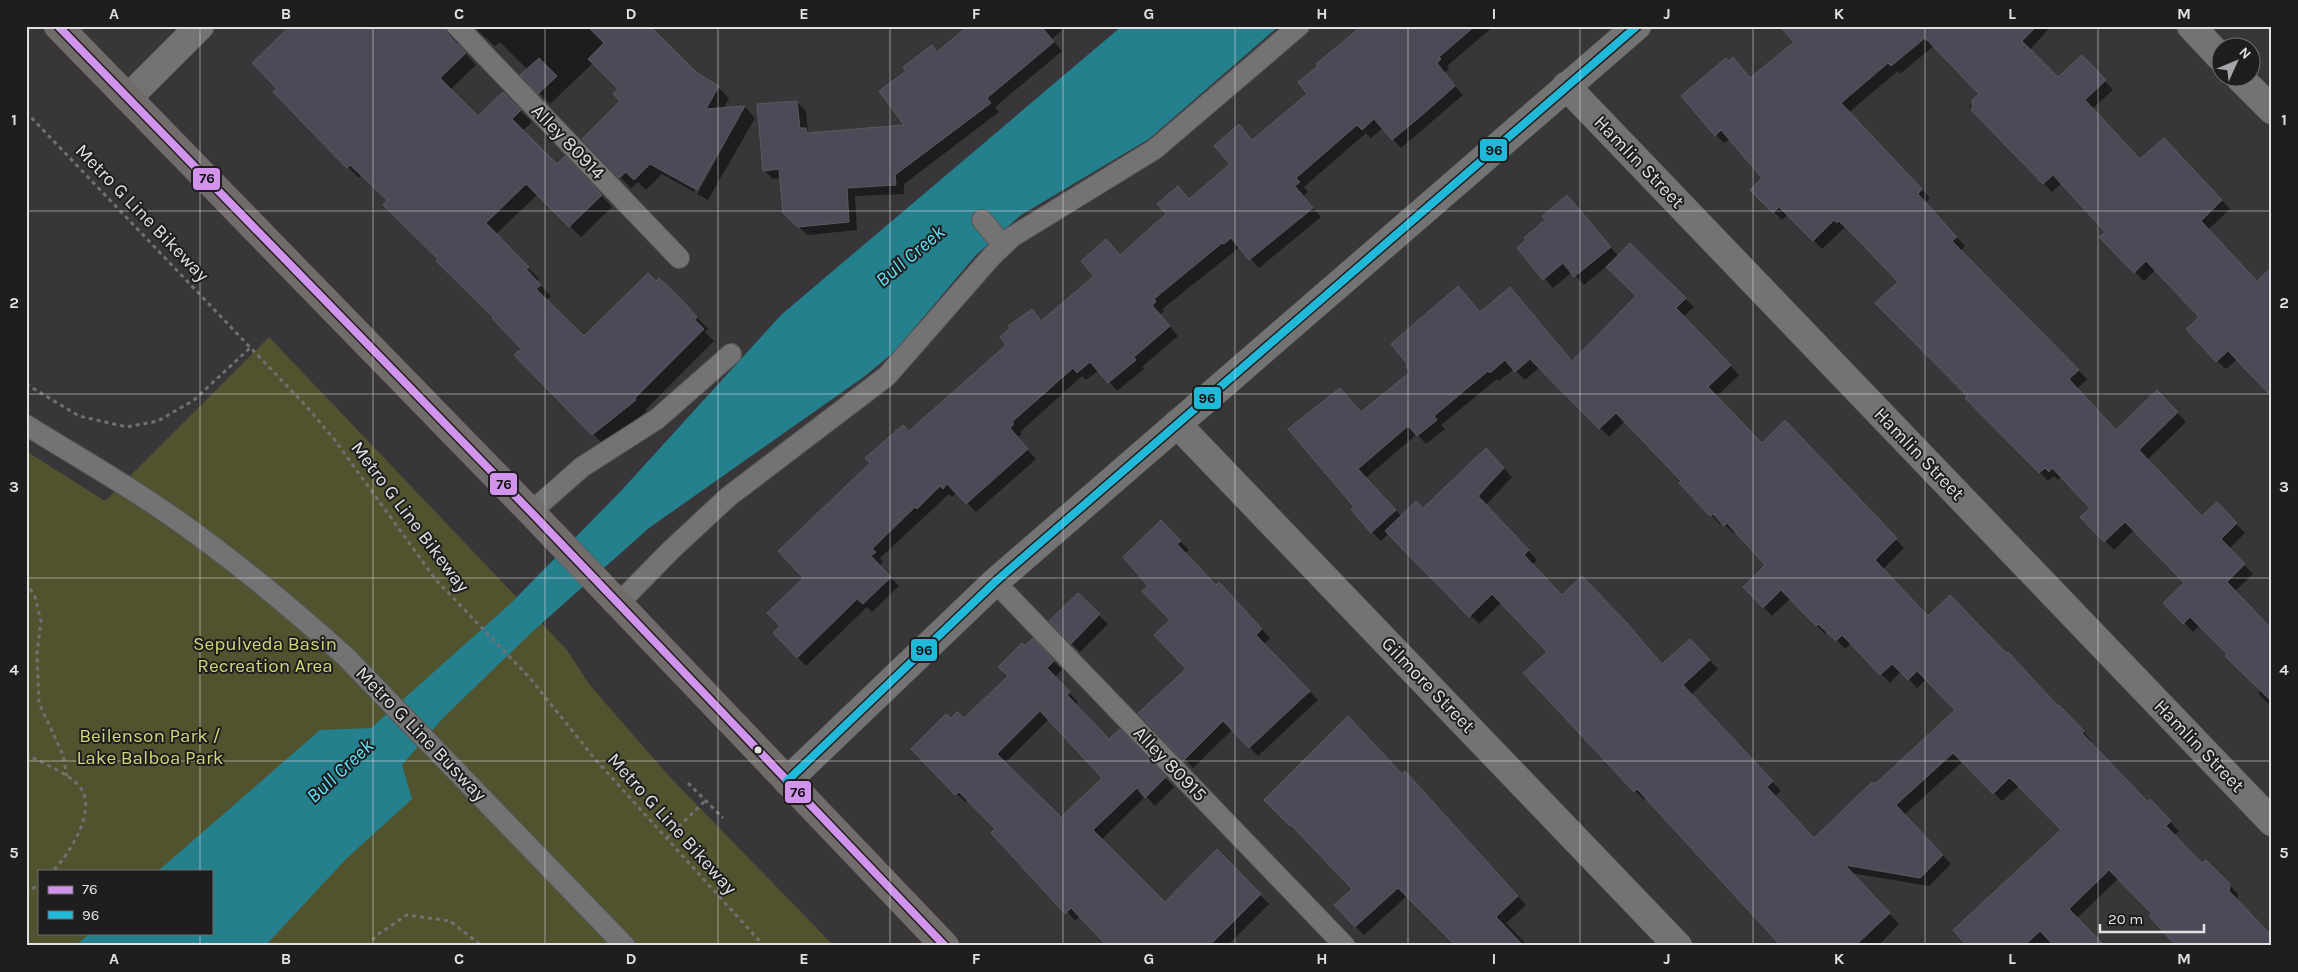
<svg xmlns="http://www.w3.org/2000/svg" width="2298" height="972" viewBox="0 0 2298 972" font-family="Karla,sans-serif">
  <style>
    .green { fill: #50532e; fill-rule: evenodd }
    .water { fill: #25808e }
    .shadow { fill: #0007; fill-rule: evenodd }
    .building { fill: #4c4a57; stroke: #5b5a5d; fill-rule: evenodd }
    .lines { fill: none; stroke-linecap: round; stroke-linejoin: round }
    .service-casing { stroke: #565557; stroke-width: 22 }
    .minor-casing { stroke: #565557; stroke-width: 29 }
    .tertiary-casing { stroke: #565557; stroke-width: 29 }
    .primary-casing { stroke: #565557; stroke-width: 29 }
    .path { stroke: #717071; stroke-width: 3; stroke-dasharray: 4 4; stroke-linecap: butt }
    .service { stroke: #747374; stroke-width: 20 }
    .minor { stroke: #747374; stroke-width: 28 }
    .tertiary { stroke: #747374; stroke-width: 28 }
    .primary { stroke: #716b69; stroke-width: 28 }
    .bus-1-casing { stroke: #1f1e1f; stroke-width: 11 }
    .bus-2-casing { stroke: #1f1e1f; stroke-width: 11 }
    .bus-1 { stroke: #d193ec; stroke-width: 8 }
    .bus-2 { stroke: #20b9da; stroke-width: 8 }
    .grid { fill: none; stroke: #e2e0e3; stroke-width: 1; stroke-opacity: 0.55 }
    .bus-dot { fill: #e2e0e3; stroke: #1f1e1f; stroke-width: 2 }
    .labels { text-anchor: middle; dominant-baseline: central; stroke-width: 4; stroke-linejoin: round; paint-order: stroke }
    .street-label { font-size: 19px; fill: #e2e0e3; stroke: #1f1e1f }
    .park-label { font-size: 19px; fill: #d1d778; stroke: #1f1e1f }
    .water-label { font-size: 20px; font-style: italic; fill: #5de4fb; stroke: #1f1e1f }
    .line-badge { stroke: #1f1e1f; stroke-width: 2 }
    .pale-badge-label { font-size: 14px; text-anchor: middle; font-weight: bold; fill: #111 }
    .neatline { fill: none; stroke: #e2e0e3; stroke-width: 2 }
    .grid-label { font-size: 16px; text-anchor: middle; font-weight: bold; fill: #e2e0e3 }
  </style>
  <rect width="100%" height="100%" fill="#383639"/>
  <path class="green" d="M269,337L567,650L589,684L668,775L834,946H26V451L105,501ZM39,871H211V933H39Z"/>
  <path class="water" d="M1122,26H1279L1149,139L1021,215L976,255L894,352L865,376L649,528L532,632L444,717L402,765L412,799L346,859L265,946H75L90,933H211V871H158L320,730L371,728L510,604L620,492L781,315Z"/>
  <g class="shadow">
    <path d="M292,26H467L456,34L459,46L476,65L450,90L478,118L503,93L532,122L522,131L557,166L576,169L612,207L581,237L538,194L496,234L539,279L536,281L551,296L546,301L584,337L690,310L708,329L705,332L714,341L645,410L647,411L604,445L516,355L523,349L388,200L362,175L359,178L346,165L278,89Z"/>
    <path d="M473,26H651L697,75L718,87L729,98L723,109L745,107L755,118L708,200L697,194L739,118H736L694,192L662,174L646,190L638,182L631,188L583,139L622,101L620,89L594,62L550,104L522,75L528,70L500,42L495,46Z"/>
    <path d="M970,26H1067L1052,39L1062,51L995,107L999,112L904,184V194L855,196L857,230L808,235L793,222L781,178L773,179L764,170L797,102L806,111L808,131L811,134L907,126L908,72L932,46L938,52Z"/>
    <path d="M1362,26H1494L1447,66L1449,69L1444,73L1463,95L1401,148L1383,128L1371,138L1366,133L1304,187L1308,192L1303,196L1321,217L1259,268L1240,247L1162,309L1164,311L1160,315L1178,336L1142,367L1144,369L1117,391L1099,370L1086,380L1082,376L1020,432L1022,434L1017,438L1036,459L976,512L957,492L952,497L949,494L880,558L883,562L879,566L899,586L872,612L867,607L806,666L775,633L782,626L805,578L909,433L1008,345L1032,311L1042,322L1232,165L1239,126L1253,141L1309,94L1320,66Z"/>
    <path d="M1986,26H2051L2029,51L2058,79L2090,65L2113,90L2092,109L2140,161L2172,148L2230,209L2208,230L2237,359L2226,369L2217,361L2201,317L2156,269L2144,281L2101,237L2107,232L2062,183L2052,192L1969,106L1981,94Z"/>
    <path d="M1947,35L1900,74L1898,71L1848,113L1930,198L1925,203L1965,246L1960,251L2087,379L2077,389L2117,431L2157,392L2186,422L2147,460L2203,518L2217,504L2245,533L2229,549L2253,574L2235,591L2272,630V708L2258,693L2261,690L2200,625L2193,632L2165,603L2186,583L2134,530L2114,550L2082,517L2092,508L2062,476L2058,480L2054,476L2048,481L1967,398L1969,396L1900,282L1848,229L1847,230L1844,228L1822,249L1788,215L1782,220L1752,190L1764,178L1730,139L1724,143L1716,135L1751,79L1795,42Z"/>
    <path d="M1575,205L1618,256L1630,245L1694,307L1683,317L1739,375L1716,397L1762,444L1794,431L1904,548L1883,569L1928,618L2068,715L2092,741L2090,743L2148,803L2150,801L2179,831L2174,835L2203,865L2206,861L2238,894L2237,901L2153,914L2119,878L2077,918L2103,946H1969L2062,830L2019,786L2002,801L1963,761L1904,815L1951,864L1929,886L1851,873L1899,924L1878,946H1786L1646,798L1644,800L1609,765L1548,652L1502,602L1479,624L1389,533L1381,541L1372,532L1356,507L1290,430L1362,413L1480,313L1518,297L1573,362L1638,296L1607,266L1584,285L1572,272L1553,288L1519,248ZM1540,367L1609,437L1625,421L1683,481L1681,483L1720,524L1722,522L1733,533L1736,531L1767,565L1745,587L1772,616L1791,598L1825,634L1828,631L1845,649L1851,643L1890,683L1901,671L1917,688L1927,679L1957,710L1814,840L1775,796L1781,791L1691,695L1718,669L1699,649L1663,665L1636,633L1582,577L1562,596L1532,565L1537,560L1486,505L1512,477L1494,458L1423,510L1402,517L1366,478L1417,434L1426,444L1445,429L1441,425L1497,379L1499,381L1514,369L1525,380Z"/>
    <path d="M1161,522L1189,550L1185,554L1216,587L1228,592L1270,638L1264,644L1318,700L1258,756L1233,729L1193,768L1139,713L1188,669L1171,620L1150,586Z"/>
    <path d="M1078,594L1108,624L1080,652L1051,622Z"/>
    <path d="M1033,640L1062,670L1054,678L1078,702L1075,705L1109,741L1120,731L1174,787L1155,806L1146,796L1101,840L1165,904L1217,851L1269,904L1227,946H1109L1080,916L1075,921L997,829L968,799L965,802L912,749L951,720H964L1009,676L1025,648ZM1049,719L1104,778L1061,819L1005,763Z"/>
    <path d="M2272,711V718L2268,714Z"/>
    <path d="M1402,776L1414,782L1526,905L1506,923L1528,946H1457L1407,896L1364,935L1355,926L1354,889L1266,800Z"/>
  </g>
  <g class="building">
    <path d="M290,26H445L448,34L466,53L440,78L478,116L503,92L521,110L512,119L557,164L565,156L602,195L569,227L526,184L486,223L529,267L526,269L541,285L536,289L584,336L648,273L656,281L659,278L679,297L697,317L695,320L704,329L635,398L636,400L592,435L514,355L521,349L492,318L493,317L436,261L438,259L383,205L387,200L350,165L347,168L333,154L273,92L277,89L252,63Z"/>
    <path d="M587,26H650L697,73L719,86L706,109L745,106L697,190L650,164L634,180L626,172L619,178L582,139L620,101L613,94L618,89L588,59L604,43Z"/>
    <path d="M968,26H1041L1054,42L987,98L991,103L895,175L896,185L847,188L849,222L798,227L783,213L779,169L763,171L757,104L797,101L800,128H806L807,133L904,125L879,91L906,71L903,67L932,45L937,52Z"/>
    <path d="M1362,26H1475L1439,57L1441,59L1437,63L1455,86L1421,116L1392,140L1374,119L1362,130L1357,125L1296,178L1300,182L1295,186L1313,208L1249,260L1231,238L1224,244L1222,243L1154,299L1156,302L1152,305L1170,326L1134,357L1136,360L1108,383L1090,362L1077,373L1073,368L1012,422L1014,424L1010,428L1028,449L966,504L947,484L943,489L940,486L917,509L915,507L872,549L876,552L871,556L891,577L863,604L857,599L797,658L773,633L780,626L767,613L803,578L778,551L870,463L865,458L903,425L909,431L1006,345L1000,337L1010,328L1008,326L1032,309L1041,321L1094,276L1081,261L1106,239L1120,255L1166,214L1157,204L1178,186L1189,199L1230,164L1214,146L1239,124L1252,140L1307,94L1298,82L1318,66L1316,64Z"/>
    <path d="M1779,26H2037L2022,41L2058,77L2082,55L2106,80L2085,100L2140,159L2164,138L2222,200L2201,221L2257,281L2272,267V397L2228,351L2216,362L2186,329L2199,317L2146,261L2134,273L2099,237L2105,232L2053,175L2043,184L1972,111V100L1979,94L1925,38L1891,66L1888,63L1841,103L1922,189L1918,194L1957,237L1952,241L2079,370L2069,379L2116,430L2157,390L2178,412L2139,450L2202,516L2217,502L2237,523L2221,539L2245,564L2227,582L2272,629V702L2225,656L2227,654L2190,617L2183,624L2163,603L2184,583L2125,522L2104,542L2080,517L2090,508L2052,468L2049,472L2045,468L2039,473L1965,398L1967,396L1875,303L1898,282L1862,244L1839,221L1837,223L1834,220L1813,241L1779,207L1773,213L1750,190L1762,178L1721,130L1715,136L1681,96L1726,58L1729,61L1733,57L1750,78L1794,42Z"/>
    <path d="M539,58L557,76L538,94L520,75Z"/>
    <path d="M1567,195L1611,247L1574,277L1563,263L1543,280L1517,248L1526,240L1524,238L1545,220L1542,216Z"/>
    <path d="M1630,243L1686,298L1676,308L1731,365L1708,387L1762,443L1785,420L1897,538L1875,560L1928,616L1950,595L2006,653L2008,652L2058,706L2059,705L2084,731L2082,733L2148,802L2150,799L2171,821L2166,826L2202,863L2206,860L2230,884L2229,891L2272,936V946H2176L2149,916L2152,914L2109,870L2069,909L2105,946H2054L2040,931L2024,946H1967L1953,930L2061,830L2012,780L2009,778L1993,794L1953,753L1896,805L1943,855L1920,878L1845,865L1890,913L1855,946H1781L1637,789L1634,792L1523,673L1547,652L1492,594L1469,617L1385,531L1416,501L1423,508L1486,448L1504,468L1478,496L1529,550L1524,555L1562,595L1582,576L1627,623L1662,664L1690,639L1710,660L1683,685L1773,781L1767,787L1814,838L1872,782L1875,784L1955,710L1917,671L1908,680L1892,664L1880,675L1842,635L1836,641L1818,624L1816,626L1781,590L1763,608L1743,587L1765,565L1727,523L1724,526L1713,514L1710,516L1679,483L1681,481L1616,413L1599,429L1530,359L1515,372L1505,360L1490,373L1488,371L1434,416L1437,420L1417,436L1408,426L1358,469L1396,510L1371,533L1351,510L1354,507L1288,429L1340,388L1361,412L1410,372L1406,366L1408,365L1391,344L1458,286L1480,312L1510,287L1572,361L1636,296L1606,267Z"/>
    <path d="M1161,520L1181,541L1177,544L1216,585L1219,582L1262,629L1256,635L1310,691L1249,748L1223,721L1183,761L1138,713L1186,669L1154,635L1170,620L1142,591L1148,586L1123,557Z"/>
    <path d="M1078,593L1100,614L1071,644L1049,621Z"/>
    <path d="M1033,638L1054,661L1047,668L1070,692L1067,695L1109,739L1120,729L1166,777L1145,798L1137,788L1093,830L1165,902L1217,849L1261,894L1209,946H1107L1071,908L1065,914L991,833L995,829L959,792L955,795L911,749L946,714L951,718L957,712L964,718L1008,676L998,667L1022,643L1025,646ZM1040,711L1102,778L1061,817L997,754Z"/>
    <path d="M1348,716L1402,774L1405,771L1518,896L1496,917L1524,946H1456L1398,888L1355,927L1334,905L1352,889L1291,825L1290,826L1264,800Z"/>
  </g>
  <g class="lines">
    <g class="service-casing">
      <g id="service">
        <path d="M457,26L679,258"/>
        <path d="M982,220L1003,245"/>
        <path d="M26,425C68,451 111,476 152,503C221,549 285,602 346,657L625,946"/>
        <path d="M531,512L582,467L657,419L731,354"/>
        <path d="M995,582L1345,946"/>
        <path d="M618,604L671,550L728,497L887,376L992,256L1012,237L1155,149L1299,26"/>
      </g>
    </g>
    <g class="minor-casing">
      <g id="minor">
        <path d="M2191,26L2220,57"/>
        <path d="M2240,78L2272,110"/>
        <path d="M1566,86L2272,822"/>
        <path d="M1177,424L1678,946"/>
        <path d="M787,781L995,582L1637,26"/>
      </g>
    </g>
    <g class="tertiary-casing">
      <path id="tertiary" d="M128,98L200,26"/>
    </g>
    <g class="primary-casing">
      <path id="primary" d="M58,26L531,512L945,946"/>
    </g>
    <g class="path">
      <path d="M26,112L307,407L334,439L436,580L529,677L595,759L764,946"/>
      <path d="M26,384L79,416L127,427L158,421L194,400L251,347"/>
      <path d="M26,582L35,597L41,621L37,653L39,703L63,755L67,776"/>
      <path d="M26,754C43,764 67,772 80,787C98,810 69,854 53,871"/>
      <path d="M688,783L723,818"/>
      <path d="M667,838L706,800"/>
      <path d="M26,894L39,884"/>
      <path d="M367,946L377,935L407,915L450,921L482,946"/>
    </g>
    <use href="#service" class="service"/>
    <use href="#minor" class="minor"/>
    <use href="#tertiary" class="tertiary"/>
    <use href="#primary" class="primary"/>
    <g class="bus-1-casing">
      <path id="bus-1" d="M58,26L531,512L945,946"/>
    </g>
    <g class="bus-2-casing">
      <path id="bus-2" d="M787,781L995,582L1637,26"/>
    </g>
    <use href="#bus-1" class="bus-1"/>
    <use href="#bus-2" class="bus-2"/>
  </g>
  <path class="grid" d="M200,26V871M373,26V946M545,26V946M718,26V946M890,26V946M1063,26V946M1235,26V946M1408,26V946M1580,26V946M1753,26V946M1925,26V946M2098,26V946M26,211H2272M26,394H2272M26,578H2272M26,761H2272M200,933V946"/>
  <circle class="bus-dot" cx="758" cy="750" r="4.5"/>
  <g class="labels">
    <g class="street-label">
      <text transform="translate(568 142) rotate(46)">Alley 80914</text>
      <text transform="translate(1639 162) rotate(46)">Hamlin Street</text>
      <text transform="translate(142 213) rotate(46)">Metro G Line Bikeway</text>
      <text transform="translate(1919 454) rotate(46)">Hamlin Street</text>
      <text transform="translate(410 517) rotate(53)">Metro G Line Bikeway</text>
      <text transform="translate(1428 685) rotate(46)">Gilmore Street</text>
      <text transform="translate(421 734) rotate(46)">Metro G Line Busway</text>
      <text transform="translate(2199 746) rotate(46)">Hamlin Street</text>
      <text transform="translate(1170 764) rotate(46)">Alley 80915</text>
      <text transform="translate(672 824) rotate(48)">Metro G Line Bikeway</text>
    </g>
    <g class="park-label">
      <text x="265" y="644">Sepulveda Basin<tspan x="265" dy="22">Recreation Area</tspan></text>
      <text x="150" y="736">Beilenson Park /<tspan x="150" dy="22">Lake Balboa Park</tspan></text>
    </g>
    <g class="water-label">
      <text transform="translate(910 256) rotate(-40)">Bull Creek</text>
      <text transform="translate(340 771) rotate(-43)">Bull Creek</text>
    </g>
  </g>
  <g class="line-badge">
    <rect x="1479" y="138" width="29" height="24" rx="5" fill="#20b9da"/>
    <rect x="192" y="167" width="29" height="24" rx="5" fill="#d193ec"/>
    <rect x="1193" y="386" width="29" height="24" rx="5" fill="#20b9da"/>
    <rect x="489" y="472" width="29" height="24" rx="5" fill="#d193ec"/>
    <rect x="910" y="638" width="28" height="24" rx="5" fill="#20b9da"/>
    <rect x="784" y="780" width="28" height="24" rx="5" fill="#d193ec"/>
  </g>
  <g class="pale-badge-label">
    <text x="1494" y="155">96</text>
    <text x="207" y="183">76</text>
    <text x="1207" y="403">96</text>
    <text x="504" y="489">76</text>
    <text x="924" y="655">96</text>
    <text x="798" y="797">76</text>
  </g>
  <rect width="2298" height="972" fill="none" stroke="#1f1e1f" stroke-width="55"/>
  <rect x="38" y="870" width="175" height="65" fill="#1f1e1f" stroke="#6d6c6d"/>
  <rect x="48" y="886" width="25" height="8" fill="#d193ec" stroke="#6d6c6d"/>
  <text x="82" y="894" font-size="15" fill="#e2e0e3">76</text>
  <rect x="48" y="911" width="25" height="8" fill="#20b9da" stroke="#6d6c6d"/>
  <text x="82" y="920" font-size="15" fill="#e2e0e3">96</text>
  <g transform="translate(2236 62) rotate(46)"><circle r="24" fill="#1f1e1f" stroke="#6d6c6d"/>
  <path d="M0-4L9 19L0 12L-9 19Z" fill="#a6a4a8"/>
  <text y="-8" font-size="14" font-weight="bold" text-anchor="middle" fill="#e2e0e3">N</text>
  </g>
  <path d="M2100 924v8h104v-8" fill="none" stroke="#e2e0e3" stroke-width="2.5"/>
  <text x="2108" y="924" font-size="15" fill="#e2e0e3" stroke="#1f1e1f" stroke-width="4" paint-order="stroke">20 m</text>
  <rect x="28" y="28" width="2242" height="916" class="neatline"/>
  <g class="grid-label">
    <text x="114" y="19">A</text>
    <text x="286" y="19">B</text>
    <text x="459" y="19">C</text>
    <text x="631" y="19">D</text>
    <text x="804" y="19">E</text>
    <text x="976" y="19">F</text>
    <text x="1149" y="19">G</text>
    <text x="1322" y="19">H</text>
    <text x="1494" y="19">I</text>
    <text x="1667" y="19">J</text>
    <text x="1839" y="19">K</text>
    <text x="2012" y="19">L</text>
    <text x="2184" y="19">M</text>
    <text x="14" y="125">1</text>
    <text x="2284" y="125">1</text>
    <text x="14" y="308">2</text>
    <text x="2284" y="308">2</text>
    <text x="14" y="492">3</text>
    <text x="2284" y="492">3</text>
    <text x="14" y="675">4</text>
    <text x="2284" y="675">4</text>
    <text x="14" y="858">5</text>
    <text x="2284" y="858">5</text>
    <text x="114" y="964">A</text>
    <text x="286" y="964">B</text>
    <text x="459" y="964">C</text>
    <text x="631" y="964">D</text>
    <text x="804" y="964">E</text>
    <text x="976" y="964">F</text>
    <text x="1149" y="964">G</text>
    <text x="1322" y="964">H</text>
    <text x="1494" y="964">I</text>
    <text x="1667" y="964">J</text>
    <text x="1839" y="964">K</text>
    <text x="2012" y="964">L</text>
    <text x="2184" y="964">M</text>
  </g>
</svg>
